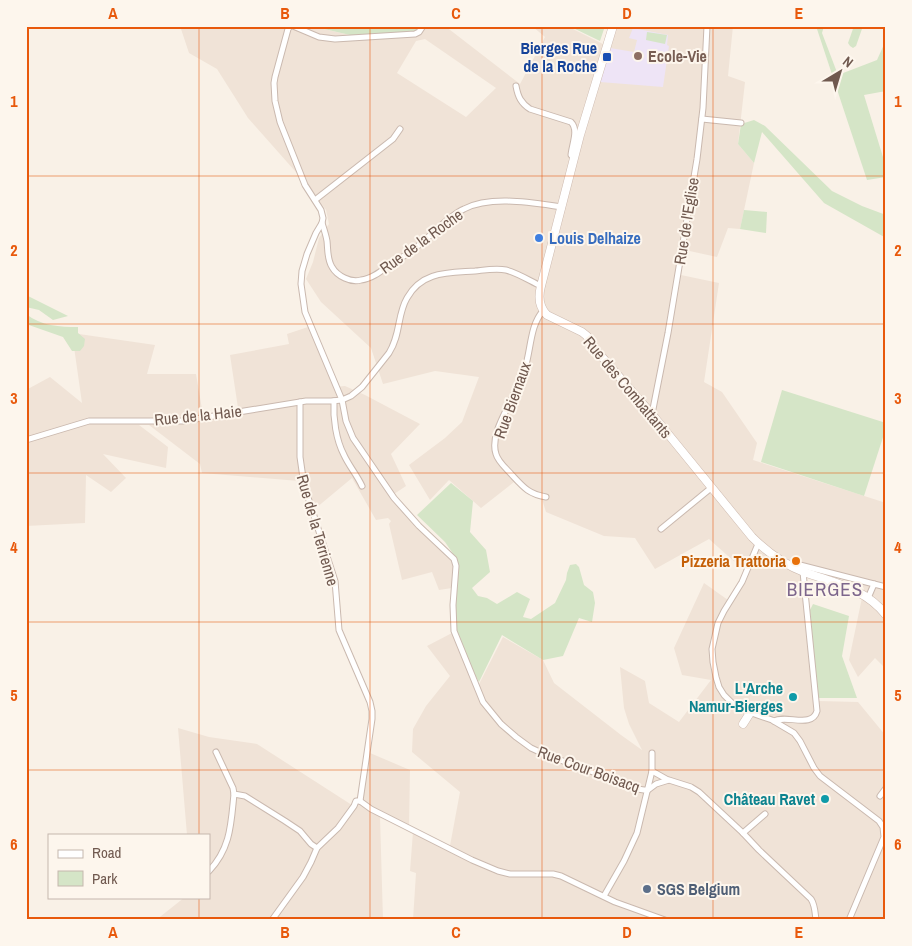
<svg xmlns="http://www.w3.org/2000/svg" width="912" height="946" viewBox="0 0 912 946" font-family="'Archivo Narrow',sans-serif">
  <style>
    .residential { fill: #f0e3d7; fill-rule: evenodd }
    .education { fill: #eee4f6 }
    .green { fill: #d5e5c7 }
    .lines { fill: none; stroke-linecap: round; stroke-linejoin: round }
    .street-casing { stroke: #cab9af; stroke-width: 7 }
    .secondary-casing { stroke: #cebbb0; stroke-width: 9 }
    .street { stroke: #fff; stroke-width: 5 }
    .secondary { stroke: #fff; stroke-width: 8 }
    .grid { fill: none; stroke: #e8590c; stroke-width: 1; stroke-opacity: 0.55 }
    .education-dot { fill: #8d6e63; stroke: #fdf6ed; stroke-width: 2 }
    .transit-dot { fill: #1a4fb4; stroke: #fdf6ed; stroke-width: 2 }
    .shop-dot { fill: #3f7fe0; stroke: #fdf6ed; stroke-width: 2 }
    .food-dot { fill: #e8710a; stroke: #fdf6ed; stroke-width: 2 }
    .culture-dot { fill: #0f9aa8; stroke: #fdf6ed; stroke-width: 2 }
    .service-dot { fill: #5c6f8a; stroke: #fdf6ed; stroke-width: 2 }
    .labels { text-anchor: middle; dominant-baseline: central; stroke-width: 4; stroke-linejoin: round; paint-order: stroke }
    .transit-label { font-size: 16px; font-weight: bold; fill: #164399; stroke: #fdf6ed; text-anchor: end }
    .education-label { font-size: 16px; font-weight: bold; fill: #785e54; stroke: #fdf6ed; text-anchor: start }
    .street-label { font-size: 16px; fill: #70594f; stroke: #fdf6ed }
    .shop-label { font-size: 16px; font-weight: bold; fill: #366cbe; stroke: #fdf6ed; text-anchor: start }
    .food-label { font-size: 16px; font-weight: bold; fill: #c56008; stroke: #fdf6ed; text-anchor: end }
    .culture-label { font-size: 16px; font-weight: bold; fill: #0d838f; stroke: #fdf6ed; text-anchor: end }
    .service-label { font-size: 16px; font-weight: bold; fill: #4e5e75; stroke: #fdf6ed; text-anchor: start }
    .quarter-label { font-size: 19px; letter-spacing: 1px; fill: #7d668c; stroke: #fdf6ed }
    .neatline { fill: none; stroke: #e8590c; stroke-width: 2 }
    .grid-label { font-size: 16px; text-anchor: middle; font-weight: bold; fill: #e8590c }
  </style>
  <rect width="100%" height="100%" fill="#f9f1e7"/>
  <g class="residential">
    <path d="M180,26H310L350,35L423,26H445L520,84L545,37L532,26H567L607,46L614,26H733L728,76L745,82L738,144L754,163L740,229L728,228L717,257L685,250L681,275L719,283L704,382L722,392L757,443L753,460L886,503V669L875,658L858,677L849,660L864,588L853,579L803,567L810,612L815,698L818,701L858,702L886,736V920H413L416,873L410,871L413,832L449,851L460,792L412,752L413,729L426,706L450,676L427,646L452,633L476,690L503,637L543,660L554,683L621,735L642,750L629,724L624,708L620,667L645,681L649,703L679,722L711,680L682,675L674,648L704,583L728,600L746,572L709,539L655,569L635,538L604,536L546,512L542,499L514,482L481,508L449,480L430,500L409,465L445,438L462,422L479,377L435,371L383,384L371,348L321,302L306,279L313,262L319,238L329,224L326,210L310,188L248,118L217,69L189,53ZM425,39L496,88L466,117L397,73L416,41Z"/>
    <path d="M308,327L334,387L345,386L365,395L420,424L391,454L406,486L391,496L414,525L451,559L454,566L452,588L439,590L432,572L402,580L389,524L391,521L388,518L376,520L352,478L310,513L299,481L202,473L200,464L149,425H139L168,447L166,468L103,454L126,478L111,492L86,475L85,523L26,526V390L50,377L82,403L72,333L155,345L147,374H196L203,415L238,408L230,355L289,344L287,334Z"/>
    <path d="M178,728L209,737L257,744L355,807L361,800L370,753L410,770L409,827L380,817L383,920H156L185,897H209V835H187Z"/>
  </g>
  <path class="education" d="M633,28L668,35L667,45L669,46L663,87L600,82L610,48L634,52L637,40L629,38Z"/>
  <g class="green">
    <path d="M311,26H423L413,35H350Z"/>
    <path d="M572,26H605L600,41L571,27Z"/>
    <path d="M816,26H824L822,33L838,75L877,60L886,40V91L864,95L886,167V177L867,180Z"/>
    <path d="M854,26H863L856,46L853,48L850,46L848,43Z"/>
    <path d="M647,32L667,35L665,44L646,40Z"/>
    <path d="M754,120L765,126L832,191L862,206L886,215V238L824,203L762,132L754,163L738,144L741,124Z"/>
    <path d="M744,210L767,212L766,233L740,229Z"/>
    <path d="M26,295L68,316L53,320L39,310L26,307Z"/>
    <path d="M26,314C41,326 60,327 78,327V333L85,339L84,346L80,351H72L63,337L26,324Z"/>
    <path d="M782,390L886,423V428L864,496L761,462Z"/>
    <path d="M451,483L473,501L470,532L486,550L490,572L472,588L478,596L487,598L497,604L517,592L530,599L523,617L531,619L555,603L566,580L567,573L570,565L576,564L579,567L584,585L593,592L595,603L592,622L579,618L563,656L543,660L502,635L479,682L464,656L456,634L453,603L456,558L445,542L417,515Z"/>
    <path d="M813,604L849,616L842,656L857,698H817L810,610Z"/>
  </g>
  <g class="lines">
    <g class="street-casing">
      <g id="street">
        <path d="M290,26L288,29L275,77L274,83L275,101L280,122L305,185L321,210L323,218L322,223L316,233L307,254L302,271L301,284L305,312L342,400L346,421L353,438L394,498L419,526L454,559L456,566L453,605L454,631L483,702L501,724L516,737L531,748L544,754L601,775L631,788L644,790H648L656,784L669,780L691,787L699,792L743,833L759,850L811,899C815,905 815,912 816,920"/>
        <path d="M293,26L319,37L335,39L415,34L419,32L423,26"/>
        <path d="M516,86C518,97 521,103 530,109L571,122C579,130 572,144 571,155L574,158"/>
        <path d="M702,119L741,123"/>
        <path d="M315,200L393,139L400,129"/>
        <path d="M322,223C324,229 326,235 327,241C328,250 327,259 332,267C337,276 351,283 361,280C371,279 380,272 388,266C399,259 410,253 419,245C434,233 447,217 464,209C491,195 533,203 562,207"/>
        <path d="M543,311C530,325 531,350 525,368C521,378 517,387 513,396C506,412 490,436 496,454C498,462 507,469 512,475C524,488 529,494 546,497"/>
        <path d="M334,401C333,418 336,440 344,455C349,466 357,475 362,486"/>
        <path d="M300,402V457L304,485L335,581L339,630L370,702L372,711V719L360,801"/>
        <path d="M652,414L668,333L697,159L703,108L707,26"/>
        <path d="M26,440L89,421H183L306,401H331L342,400L351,396L362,387L389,353C401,334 397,315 407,298C422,271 448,273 475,271C485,270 496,268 506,270C518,273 530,281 541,286"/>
        <path d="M661,529L711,488"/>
        <path d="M758,544L742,582L724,611L718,623L712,649L713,662L716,677L719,687L724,695L732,703L746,711L772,720L794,733L800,741L814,768L820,776L879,821L883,827L884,837L849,920"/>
        <path d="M795,568L800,565L874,584"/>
        <path d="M868,598L874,584L886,587"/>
        <path d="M774,721C786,714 812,729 817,711L803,572"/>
        <path d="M216,752L233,788L234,794L245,796L285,821L300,831L311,844L317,848"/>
        <path d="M652,771L668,780"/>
        <path d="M880,796L886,788"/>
        <path d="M360,801L371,809L472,860L498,871L510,874H553L561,876L615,902L665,920"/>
        <path d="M743,833L765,814"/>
        <path d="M209,871C231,848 231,823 234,794"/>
        <path d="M604,896L624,861L637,833L652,771V753"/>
        <path d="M272,920L303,877L311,862L317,848L338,828L354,806L356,801H360"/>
      </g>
    </g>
    <g class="secondary-casing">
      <g id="secondary">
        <path d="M613,26L580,135L541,286C538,297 539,307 547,315L582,332L587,336L596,350L655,418L752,537C766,551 785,565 804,572C834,583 865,588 886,615"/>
        <path d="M743,724L750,713"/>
      </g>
    </g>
    <use href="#street" class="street"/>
    <use href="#secondary" class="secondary"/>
  </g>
  <path class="grid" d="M199,26V835M370,26V920M542,26V920M713,26V920M26,176H886M26,324H886M26,473H886M26,622H886M26,770H886M199,897V920"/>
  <circle class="education-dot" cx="638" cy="56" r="5"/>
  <rect class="transit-dot" x="602" y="52" width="10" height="10" rx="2.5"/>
  <circle class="shop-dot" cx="539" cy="238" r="5"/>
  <circle class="food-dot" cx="796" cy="561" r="5"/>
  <g class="culture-dot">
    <circle cx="793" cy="697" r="5"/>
    <circle cx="825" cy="799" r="5"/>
  </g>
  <circle class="service-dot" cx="647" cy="889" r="5"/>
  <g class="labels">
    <g class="transit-label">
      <text x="597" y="48">Bierges Rue<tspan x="597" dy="18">de la Roche</tspan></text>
    </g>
    <g class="education-label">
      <text x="648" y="56">Ecole-Vie</text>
    </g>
    <g class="street-label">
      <text transform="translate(686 221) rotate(-81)">Rue de l'Eglise</text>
      <text transform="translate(421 241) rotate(-36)">Rue de la Roche</text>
      <text transform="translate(628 387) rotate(50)">Rue des Combattants</text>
      <text transform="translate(512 400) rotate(-70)">Rue Biernaux</text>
      <text transform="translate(198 415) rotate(-6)">Rue de la Haie</text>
      <text transform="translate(318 530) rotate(74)">Rue de la Terrienne</text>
      <text transform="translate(589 769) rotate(20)">Rue Cour Boisacq</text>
    </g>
    <g class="shop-label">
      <text x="549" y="238">Louis Delhaize</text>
    </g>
    <g class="food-label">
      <text x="786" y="561">Pizzeria Trattoria</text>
    </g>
    <g class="culture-label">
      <text x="783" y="688">L'Arche<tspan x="783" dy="18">Namur-Bierges</tspan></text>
      <text x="815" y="799">Château Ravet</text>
    </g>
    <g class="service-label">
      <text x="657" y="889">SGS Belgium</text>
    </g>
    <g class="quarter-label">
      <text x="825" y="589">BIERGES</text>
    </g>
  </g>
  <rect width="912" height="946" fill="none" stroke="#fdf6ed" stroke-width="55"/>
  <rect x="48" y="834" width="162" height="65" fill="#fdf6ed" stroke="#c5b7ae"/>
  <rect x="58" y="850" width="25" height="8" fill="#ffffff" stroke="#c5b7ae"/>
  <text x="92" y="858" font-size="15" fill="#70594f">Road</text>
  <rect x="58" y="871" width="25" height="15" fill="#d5e5c7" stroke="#c5b7ae"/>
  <text x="92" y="884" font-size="15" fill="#70594f">Park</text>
  <g transform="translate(840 72) rotate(38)" stroke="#fdf6ed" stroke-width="4" paint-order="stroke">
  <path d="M0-4L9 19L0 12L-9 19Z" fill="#70594f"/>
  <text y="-8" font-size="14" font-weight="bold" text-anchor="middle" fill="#70594f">N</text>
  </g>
  <rect x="28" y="28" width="856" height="890" class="neatline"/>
  <g class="grid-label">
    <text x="113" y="19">A</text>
    <text x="285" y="19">B</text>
    <text x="456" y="19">C</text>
    <text x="627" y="19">D</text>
    <text x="799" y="19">E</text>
    <text x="14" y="107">1</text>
    <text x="898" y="107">1</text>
    <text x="14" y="256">2</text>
    <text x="898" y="256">2</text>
    <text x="14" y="404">3</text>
    <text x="898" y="404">3</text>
    <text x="14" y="553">4</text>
    <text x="898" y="553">4</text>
    <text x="14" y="701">5</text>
    <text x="898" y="701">5</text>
    <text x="14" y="850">6</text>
    <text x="898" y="850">6</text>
    <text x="113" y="938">A</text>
    <text x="285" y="938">B</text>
    <text x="456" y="938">C</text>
    <text x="627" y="938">D</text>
    <text x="799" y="938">E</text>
  </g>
</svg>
